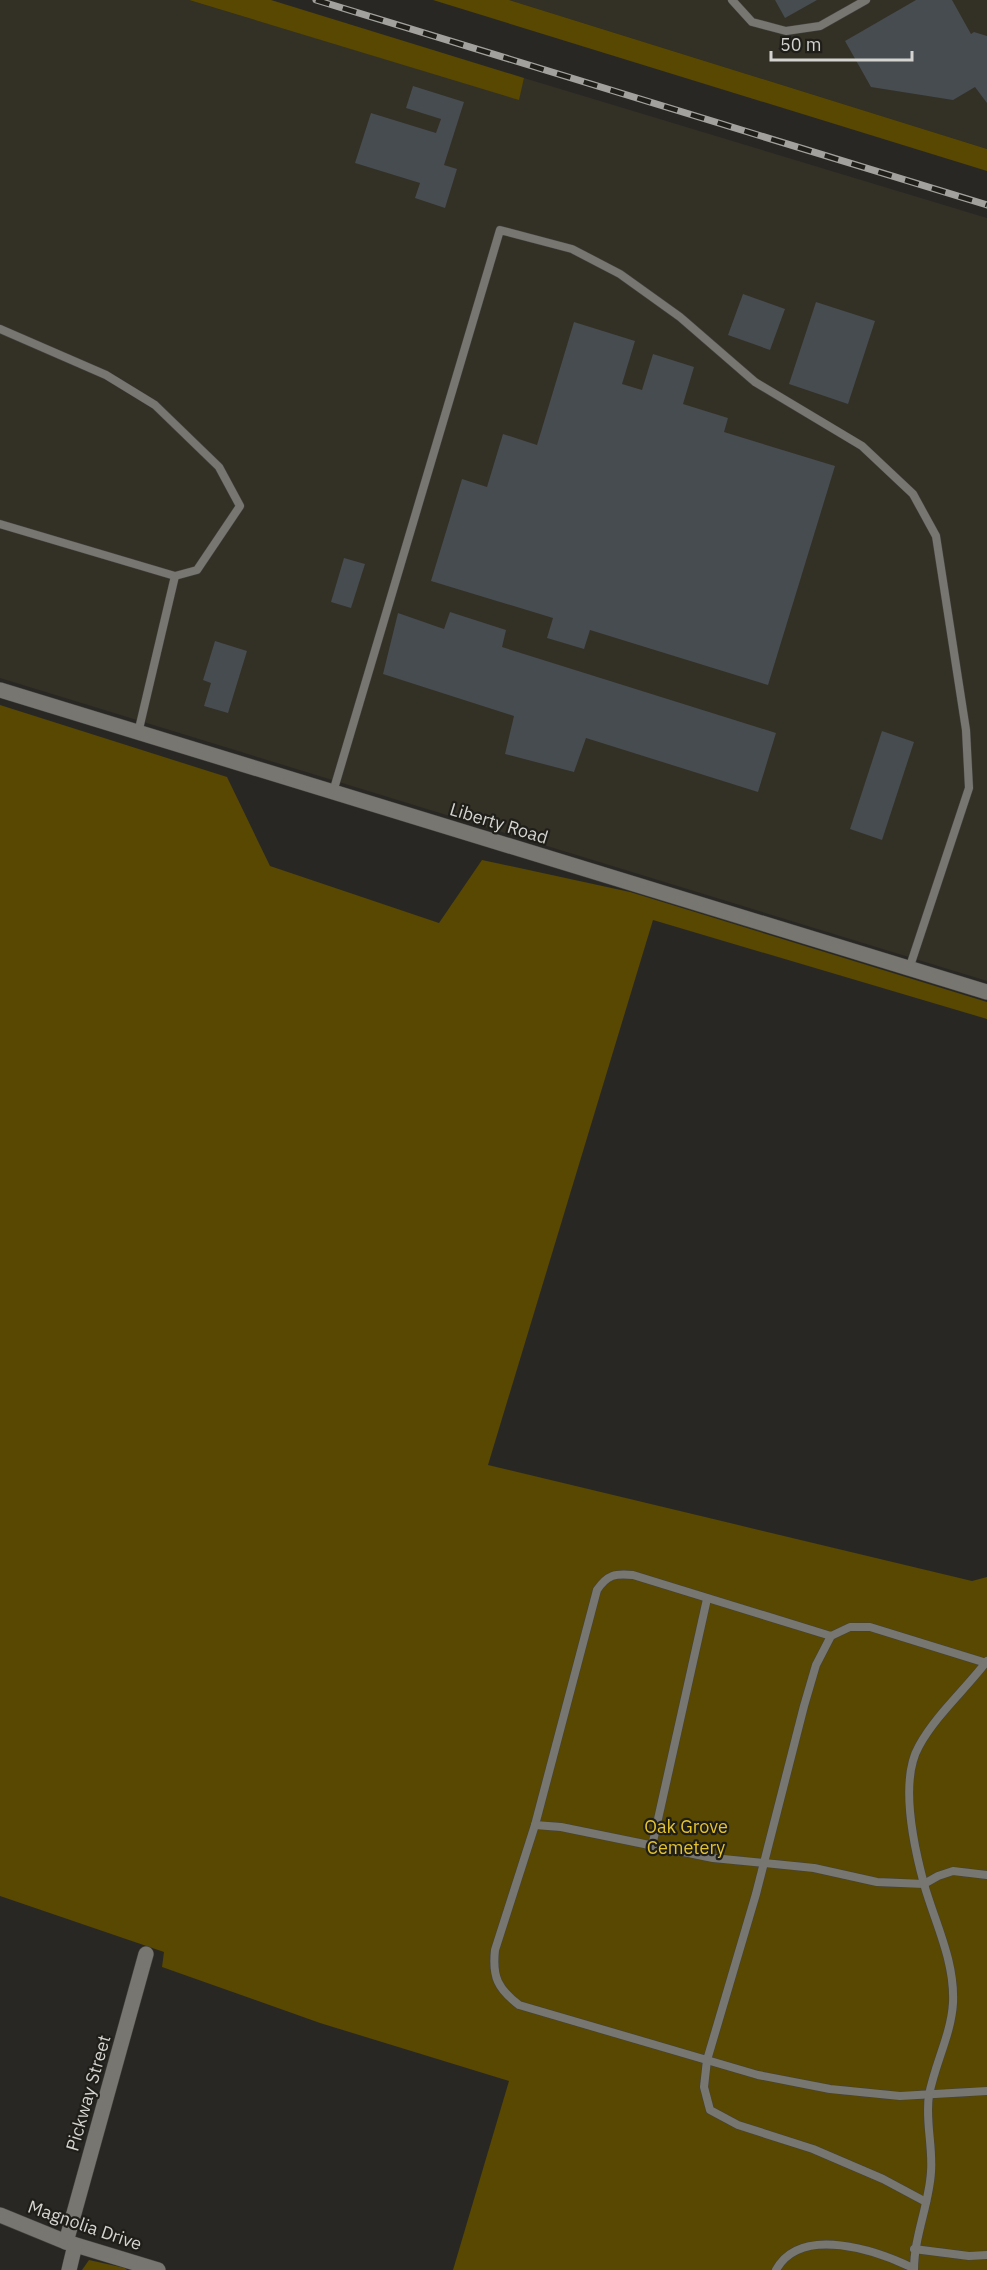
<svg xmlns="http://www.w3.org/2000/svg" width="987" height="2270" viewBox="0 0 987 2270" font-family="'IBM Plex Sans',sans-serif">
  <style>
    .built { fill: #333026 }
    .green { fill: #584801 }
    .building { fill: #474c50 }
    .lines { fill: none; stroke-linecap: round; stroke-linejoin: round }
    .lane-casing { stroke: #44433f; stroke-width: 9 }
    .street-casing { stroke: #44433f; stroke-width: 16 }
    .secondary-casing { stroke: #44433f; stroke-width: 16 }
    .lane { stroke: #787671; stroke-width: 8 }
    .street { stroke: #787671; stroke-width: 15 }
    .secondary { stroke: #787671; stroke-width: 15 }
    .rail-casing { stroke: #a2a19d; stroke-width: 7 }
    .rail { stroke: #1f1e19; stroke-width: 4.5; stroke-dasharray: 14; stroke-linecap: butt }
    .labels { text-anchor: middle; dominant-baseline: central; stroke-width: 4.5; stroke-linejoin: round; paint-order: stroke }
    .street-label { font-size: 18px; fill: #d4d3d0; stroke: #1f1e19 }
    .park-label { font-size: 18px; fill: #e5c32c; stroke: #1f1e19 }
  </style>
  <rect width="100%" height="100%" fill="#292723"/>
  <g class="built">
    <path d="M0,0H189L518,99L524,78L987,218V981L0,678Z"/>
    <path d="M509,0H987V149Z"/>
  </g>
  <g class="green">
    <path d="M189,0H271L524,78L519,100Z"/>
    <path d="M433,0H509L987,149V171Z"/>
    <path d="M0,705L227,777L270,866L439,923L482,860L630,892L987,1002V1019L653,920L488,1465L972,1581L987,1577V2270H453L509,2081L320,2023L162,1967L164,1952L0,1896Z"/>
    <path d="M89,2260L125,2268L127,2270H82Z"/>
  </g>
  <g class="building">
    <path d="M775,0H817L785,18Z"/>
    <path d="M916,0H952L971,34L974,32L987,36V103L975,87L953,100L871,87L845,41Z"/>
    <path d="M413,86L464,102L444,165L457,169L445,208L415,198L420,183L355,163L371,113L436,133L441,119L406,108Z"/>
    <path d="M743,294L785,309L770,350L728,335Z"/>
    <path d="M816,302L875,321L848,404L789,384Z"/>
    <path d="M574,322L635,341L622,384L642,390L653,354L694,367L683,404L728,418L724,432L835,466L768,685L590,630L584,649L547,638L553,618L431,581L462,479L487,487L503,434L537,445Z"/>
    <path d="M344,558L365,564L351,608L331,602Z"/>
    <path d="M450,612L506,630L502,647L776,733L758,792L586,738L574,772L505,754L514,716L383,674L398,613L444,629Z"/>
    <path d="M215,641L247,651L228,713L204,706L211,683L203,680Z"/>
    <path d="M882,731L914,742L882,840L850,829Z"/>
  </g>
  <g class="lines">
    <g class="lane-casing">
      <g id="lane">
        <path d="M732,0L752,22L786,31L820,26L866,0"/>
        <path d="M0,329L106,375L155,405L219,467L240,506L197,570L175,576"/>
        <path d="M0,524L175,576L138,733"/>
        <path d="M333,792L500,230L572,249L620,274L680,317L755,382L862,446L913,494L936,536L966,730L969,788L909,969"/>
        <path d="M831,1636L816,1665L804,1706L756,1894L707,2060L704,2087L710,2110L738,2125L813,2149L883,2179L926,2202"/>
        <path d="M986,1663L870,1627H850L831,1636L633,1575C615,1573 607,1575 597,1590L535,1825L495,1950C492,1977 498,1989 519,2005L758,2075L830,2089L900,2096L987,2091"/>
        <path d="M535,1825L561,1827L713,1858L814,1868L877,1882L924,1884L938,1876L953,1871L987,1875"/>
        <path d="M652,1846L707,1599"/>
        <path d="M914,2249L969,2256L987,2255"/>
        <path d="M776,2270C801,2224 878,2251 913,2268"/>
        <path d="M914,2270C914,2236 929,2205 931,2172C933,2146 925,2120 929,2095C935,2063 951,2035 953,2003C955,1961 935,1923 924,1884C914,1847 899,1781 919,1746C936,1715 965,1690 987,1661"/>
      </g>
    </g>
    <g class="street-casing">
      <g id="street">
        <path d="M0,2215L66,2242L158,2270"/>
        <path d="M66,2242L146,1954"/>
        <path d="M69,2270L75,2245"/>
      </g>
    </g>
    <g class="secondary-casing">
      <path id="secondary" d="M0,690L987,992"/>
    </g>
    <use href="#lane" class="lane"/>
    <use href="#street" class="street"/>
    <use href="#secondary" class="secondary"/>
    <g class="rail-casing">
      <path id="rail" d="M316,0L987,205"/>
    </g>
    <use href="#rail" class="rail"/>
  </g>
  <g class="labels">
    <g class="street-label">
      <text transform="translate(499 823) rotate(17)">Liberty Road</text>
      <text transform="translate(88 2093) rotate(-74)">Pickway Street</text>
      <text transform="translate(85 2225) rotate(19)">Magnolia Drive</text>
    </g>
    <g class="park-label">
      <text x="686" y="1826">Oak Grove<tspan x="686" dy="21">Cemetery</tspan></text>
    </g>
  </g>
  <path d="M771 51v9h141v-9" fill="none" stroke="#d4d3d0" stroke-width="3"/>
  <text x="780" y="51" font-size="18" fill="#d4d3d0" stroke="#1f1e19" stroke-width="4.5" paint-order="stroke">50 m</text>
</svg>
